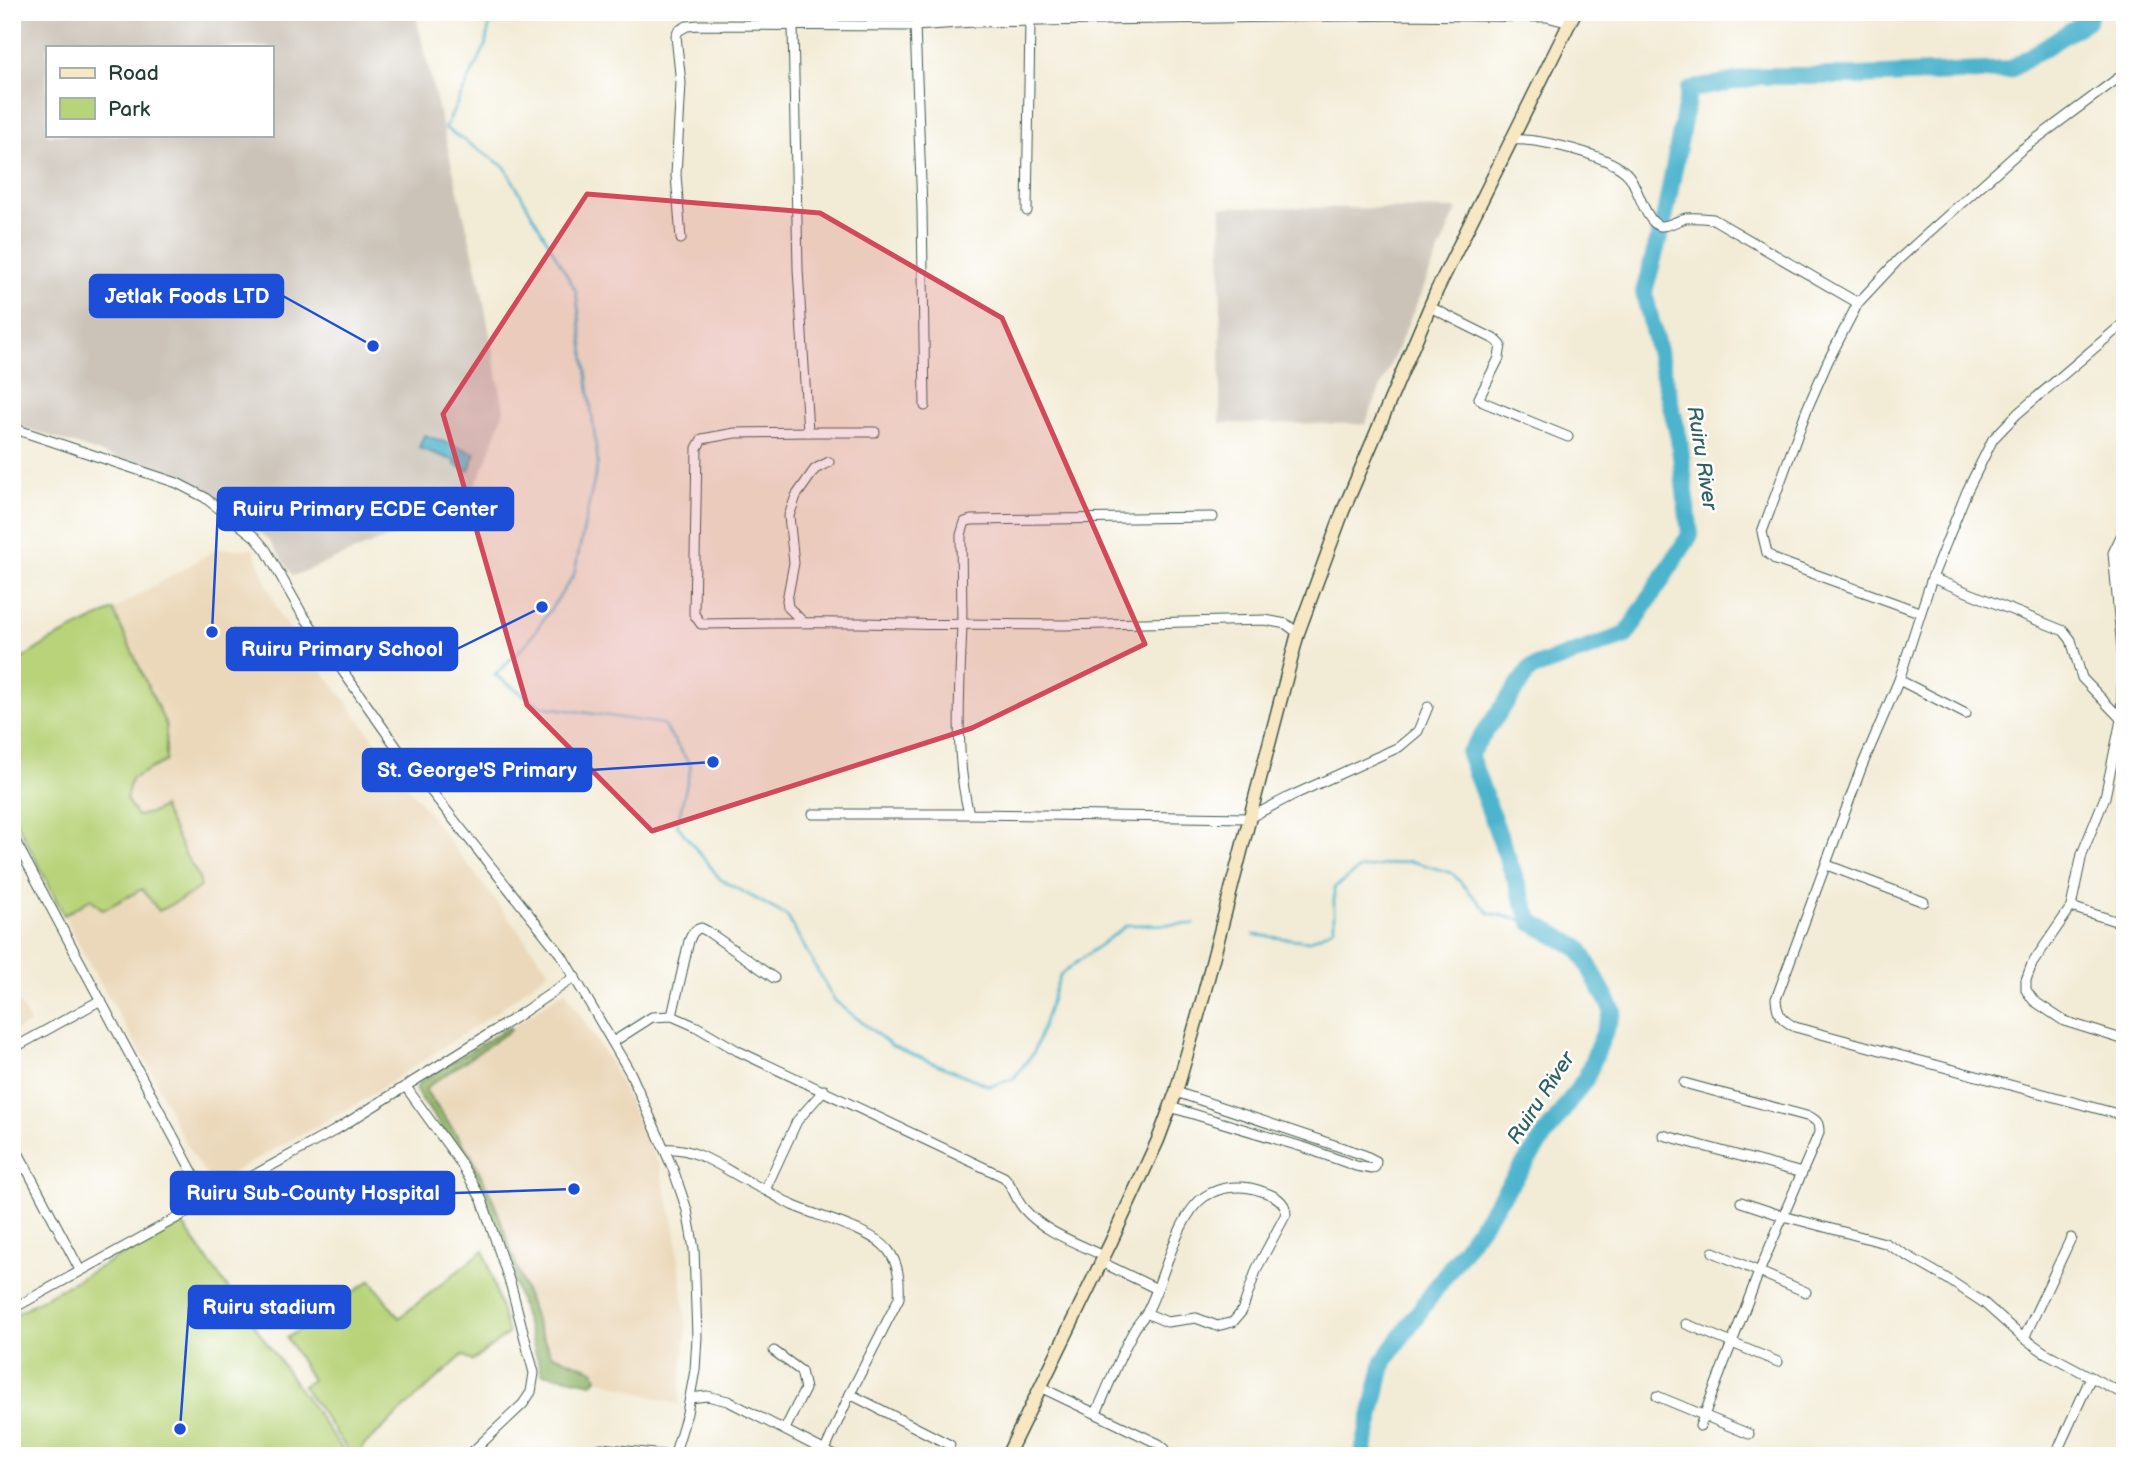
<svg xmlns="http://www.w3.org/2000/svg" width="2137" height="1468" viewBox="0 0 2137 1468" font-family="'Balsamiq Sans',sans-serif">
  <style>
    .built { fill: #ebd8ba }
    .industrial { fill: #cbc3b8; fill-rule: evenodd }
    .green { fill: #b8d379; stroke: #6c8856; stroke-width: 2 }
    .forest { fill: #92b569; stroke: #58794e; stroke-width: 2 }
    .water { fill: #4eb4cd; stroke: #367880; stroke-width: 2 }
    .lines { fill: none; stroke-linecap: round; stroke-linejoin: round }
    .stream { stroke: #4eb4cd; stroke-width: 2.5 }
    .river { stroke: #4eb4cd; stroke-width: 18 }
    .street-casing { stroke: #3f574c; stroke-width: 11 }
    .secondary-casing { stroke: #3f574c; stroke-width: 15 }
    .street { stroke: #fff; stroke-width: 9 }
    .secondary { stroke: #f7e8c3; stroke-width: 12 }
    .marked { fill: #d1495b; fill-opacity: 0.2; stroke: #d1495b; stroke-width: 5; stroke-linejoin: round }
    .labels { text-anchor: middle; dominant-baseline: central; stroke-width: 5; stroke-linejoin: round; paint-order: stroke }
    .water-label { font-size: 21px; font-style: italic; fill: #2d6162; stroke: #fff }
    .leader { fill: none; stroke: #1d4ed8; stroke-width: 2.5 }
    .callout-dot { fill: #1d4ed8; stroke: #fff; stroke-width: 2.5 }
    .callout { fill: #1d4ed8; stroke: #1d4ed8; stroke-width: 2.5 }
    .callout-label { font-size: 21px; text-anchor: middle; font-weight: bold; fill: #fff }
  </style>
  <rect width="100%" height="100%" fill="#fff"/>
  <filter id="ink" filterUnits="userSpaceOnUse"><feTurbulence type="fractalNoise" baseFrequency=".0143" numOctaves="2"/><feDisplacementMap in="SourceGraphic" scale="14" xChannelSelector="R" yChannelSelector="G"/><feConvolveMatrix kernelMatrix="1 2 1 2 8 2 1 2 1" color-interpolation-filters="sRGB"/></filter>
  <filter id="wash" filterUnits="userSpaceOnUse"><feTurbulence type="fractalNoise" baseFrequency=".00686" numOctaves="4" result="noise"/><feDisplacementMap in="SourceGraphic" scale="28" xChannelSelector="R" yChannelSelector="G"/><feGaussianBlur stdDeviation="1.57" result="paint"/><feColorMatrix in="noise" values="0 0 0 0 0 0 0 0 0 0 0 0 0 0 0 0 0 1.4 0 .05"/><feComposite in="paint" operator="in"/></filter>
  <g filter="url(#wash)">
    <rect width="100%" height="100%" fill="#f2ebd5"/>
    <g class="built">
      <path d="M217,549H253L281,618L349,705L410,789L549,971L498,1011L357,1104L226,1176L210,1178L200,1167L179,1131L149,1067L87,960L12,813V665L51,640L113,610Z"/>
      <path d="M12,991L30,1023L12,1033Z"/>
      <path d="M565,991L609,1060L659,1165L675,1227L687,1329L678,1405L545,1362L476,1173L421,1088Z"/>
    </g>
    <g class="industrial">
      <path d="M12,12H415L480,282L504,410L487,461L467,501L409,529L293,576L269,540L202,486L12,424ZM47,47H271V135H47Z"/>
      <path d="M1221,207L1457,209L1365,424L1220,423Z"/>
    </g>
    <g class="green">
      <path d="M113,610L166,725V761L131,779L126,799L137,816L154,812L162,807L186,856L198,875L201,886L189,895L159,911L142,889L103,910L91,899L64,915L12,813V665L51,640Z"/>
      <path d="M181,1222L347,1456H12V1316Z"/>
      <path d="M484,1250L508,1334L472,1361L463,1355L363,1446L359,1456H352L303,1386L312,1380L287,1338L371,1280L399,1318Z"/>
    </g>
    <path class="forest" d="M509,1027L511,1030L427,1087L426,1091L471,1155L494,1202L538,1327L551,1354L594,1370L597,1379L592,1383L542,1373L507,1260L472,1171L416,1091L418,1084L424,1079Z"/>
    <path class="water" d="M424,435L475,453L469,471L455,465L456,461L419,448Z"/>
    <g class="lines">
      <g class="stream">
        <path d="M492,12L485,47L445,128L505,167L576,291L598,462L574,575L528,642L495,675L540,706L663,724L691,766L677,825L720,879L787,916L834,1000L892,1046L990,1086L1013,1079L1034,1052L1060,975L1127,925L1194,924"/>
        <path d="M1254,935L1309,941L1334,928V888L1359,869L1410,861L1452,873L1489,913L1531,922"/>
      </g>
      <path class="river" d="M1362,1456L1384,1361L1586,1078L1613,1011L1579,948L1531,922L1469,754L1530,669L1626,635L1690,535L1679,439L1644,292L1665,215L1689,90L1761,76H1857L2009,70L2088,20L2090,12"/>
    </g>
  </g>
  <g filter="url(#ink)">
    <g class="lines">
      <g class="street-casing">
        <g id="street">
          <path d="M974,12V22L1402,15L1547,17L1570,23"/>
          <path d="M915,26L922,209L925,406"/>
          <path d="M793,27L798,269L808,432H875"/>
          <path d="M1512,140C1536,137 1614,156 1629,176C1638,187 1645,222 1660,226C1668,227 1678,220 1686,218C1695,217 1704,218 1713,219L1858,303"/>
          <path d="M1027,211L1030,21"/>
          <path d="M681,239L676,175L681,83L676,36L678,31L687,26L699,25L915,26L974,22"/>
          <path d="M1430,307L1496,340L1501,345L1499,358L1479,398L1483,402L1568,437"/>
          <path d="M2125,322L2017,414L1993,439L1967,491L1932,578L1899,680L1862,766L1776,999C1777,1015 1782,1020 1795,1027L2125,1116"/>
          <path d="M12,428L177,483L204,497L255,537L266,550L301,612L400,752L562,956L631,1074L673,1169L687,1210L694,1249L697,1337L695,1370L687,1413L674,1456"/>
          <path d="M808,432L735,433L702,439L697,448L694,614L701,624C753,623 806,622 858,623C893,623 927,626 962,624L961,535L965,522L971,520L1213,517"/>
          <path d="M2125,528L2113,553L2123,660L2121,720L2105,797L2082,854L2071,907L2032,964L2026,980V990L2034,1001L2064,1021L2125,1040"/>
          <path d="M1932,578L2064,631L2071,640L2082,678L2123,721"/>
          <path d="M1919,612L1776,560L1767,553L1762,532L1807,409L1828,361L1858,303L1899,259L2021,150L2125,73"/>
          <path d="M803,622L788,607L787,600L794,563L789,516L796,496L815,469L829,462"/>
          <path d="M1298,633L1286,624L1265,620L1064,625L962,624C960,685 954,755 969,814L1249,818L1291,796L1399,747L1418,731L1428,707"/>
          <path d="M1899,680L1966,714"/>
          <path d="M813,814H969"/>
          <path d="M12,835L208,1201"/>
          <path d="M1827,865L1924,902"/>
          <path d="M2071,907L2125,924"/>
          <path d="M672,1016L689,941C692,934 693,930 701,928L707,931L774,978"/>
          <path d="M613,1042L652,1017L672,1016L697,1027L738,1051L1004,1177C1014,1187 1015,1199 1024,1209C1044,1232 1077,1243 1104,1256"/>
          <path d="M12,1049L101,1000"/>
          <path d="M1684,1083L1810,1117C1818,1121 1819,1124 1819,1133L1759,1272L1700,1426"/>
          <path d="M406,1087L460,1162L482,1200L511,1286L534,1373L531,1392L523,1404L468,1456"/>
          <path d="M1170,1107L1306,1148L1356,1166L1372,1169L1375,1167L1376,1161L1364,1155L1176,1092"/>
          <path d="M1663,1135L1802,1173"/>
          <path d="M12,1141L80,1270"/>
          <path d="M665,1149C698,1145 734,1177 765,1190L797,1121L824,1090"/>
          <path d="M12,1174L26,1167"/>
          <path d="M765,1190C775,1195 784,1201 794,1206C819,1217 873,1230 888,1250C899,1264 900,1281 899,1298L850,1394"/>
          <path d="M1741,1202L1783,1216L1885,1243L1946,1278L1984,1303L2021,1336L2044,1352L2125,1395"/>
          <path d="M1713,1252L1806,1292"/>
          <path d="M1101,1262L1155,1288"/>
          <path d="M12,1294L18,1305"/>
          <path d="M12,1309L334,1131L513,1019L575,977"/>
          <path d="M1686,1324L1778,1362"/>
          <path d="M2024,1338L2071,1238"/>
          <path d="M774,1351L801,1371L805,1389L785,1429"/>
          <path d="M1040,1387L1159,1444L1165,1449L1166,1456"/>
          <path d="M1657,1396L1749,1434"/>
          <path d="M690,1398L707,1396L728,1401L835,1456"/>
          <path d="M1096,1413C1109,1386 1119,1356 1134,1330C1138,1323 1143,1318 1147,1312C1163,1283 1177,1215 1204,1197C1220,1186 1243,1184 1261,1191C1273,1195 1286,1200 1286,1214L1257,1268L1242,1311L1233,1322L1217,1326L1196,1318L1167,1322L1146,1313"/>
          <path d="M825,1450L850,1394L950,1445"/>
          <path d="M568,1456L601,1448L672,1456"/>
          <path d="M2055,1456L2091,1377"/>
        </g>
      </g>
      <g class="secondary-casing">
        <path id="secondary" d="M1007,1456L1111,1242L1158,1140L1176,1092L1201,1005L1298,633L1343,511L1437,290L1575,12"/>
      </g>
      <use href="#street" class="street"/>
      <use href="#secondary" class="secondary"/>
    </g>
  </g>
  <path class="marked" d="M587,194L820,213L1002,318L1145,644L972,728L652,831L527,705L443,414Z"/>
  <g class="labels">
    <g class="water-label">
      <text transform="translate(1702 458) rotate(81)">Ruiru River</text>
      <text transform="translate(1541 1098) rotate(-57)">Ruiru River</text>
    </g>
  </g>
  <path class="leader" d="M373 346L283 296M212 632L218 509M542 607L457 649M713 762L591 770M574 1189L454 1193M180 1429L189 1307"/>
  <g class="callout-dot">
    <circle cx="373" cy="346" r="7"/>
    <circle cx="212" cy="632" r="7"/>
    <circle cx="542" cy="607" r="7"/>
    <circle cx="713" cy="762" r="7"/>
    <circle cx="574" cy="1189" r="7"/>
    <circle cx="180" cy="1429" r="7"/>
  </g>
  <g class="callout">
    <rect x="90" y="275" width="193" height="42" rx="7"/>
    <rect x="218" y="488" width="295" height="42" rx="7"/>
    <rect x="227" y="628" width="230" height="42" rx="7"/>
    <rect x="363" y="749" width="228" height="42" rx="7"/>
    <rect x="171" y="1172" width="283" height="42" rx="7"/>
    <rect x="189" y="1286" width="161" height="42" rx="7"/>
  </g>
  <g class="callout-label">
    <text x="187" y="303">Jetlak Foods LTD</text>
    <text x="365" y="516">Ruiru Primary ECDE Center</text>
    <text x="342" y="656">Ruiru Primary School</text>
    <text x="477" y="777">St. George'S Primary</text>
    <text x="313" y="1200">Ruiru Sub-County Hospital</text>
    <text x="269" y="1314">Ruiru stadium</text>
  </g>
  <rect width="2137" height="1468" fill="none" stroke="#fff" stroke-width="42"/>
  <rect x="46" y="46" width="228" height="91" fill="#ffffff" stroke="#a5b1ae" stroke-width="2"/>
  <rect x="60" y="68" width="35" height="10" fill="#f7e8c3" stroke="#a5b1ae" stroke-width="2"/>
  <text x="108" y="80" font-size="21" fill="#1f3d34">Road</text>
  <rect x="60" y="98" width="35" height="21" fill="#b8d379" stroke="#a5b1ae" stroke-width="2"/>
  <text x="108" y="116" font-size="21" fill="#1f3d34">Park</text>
</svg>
